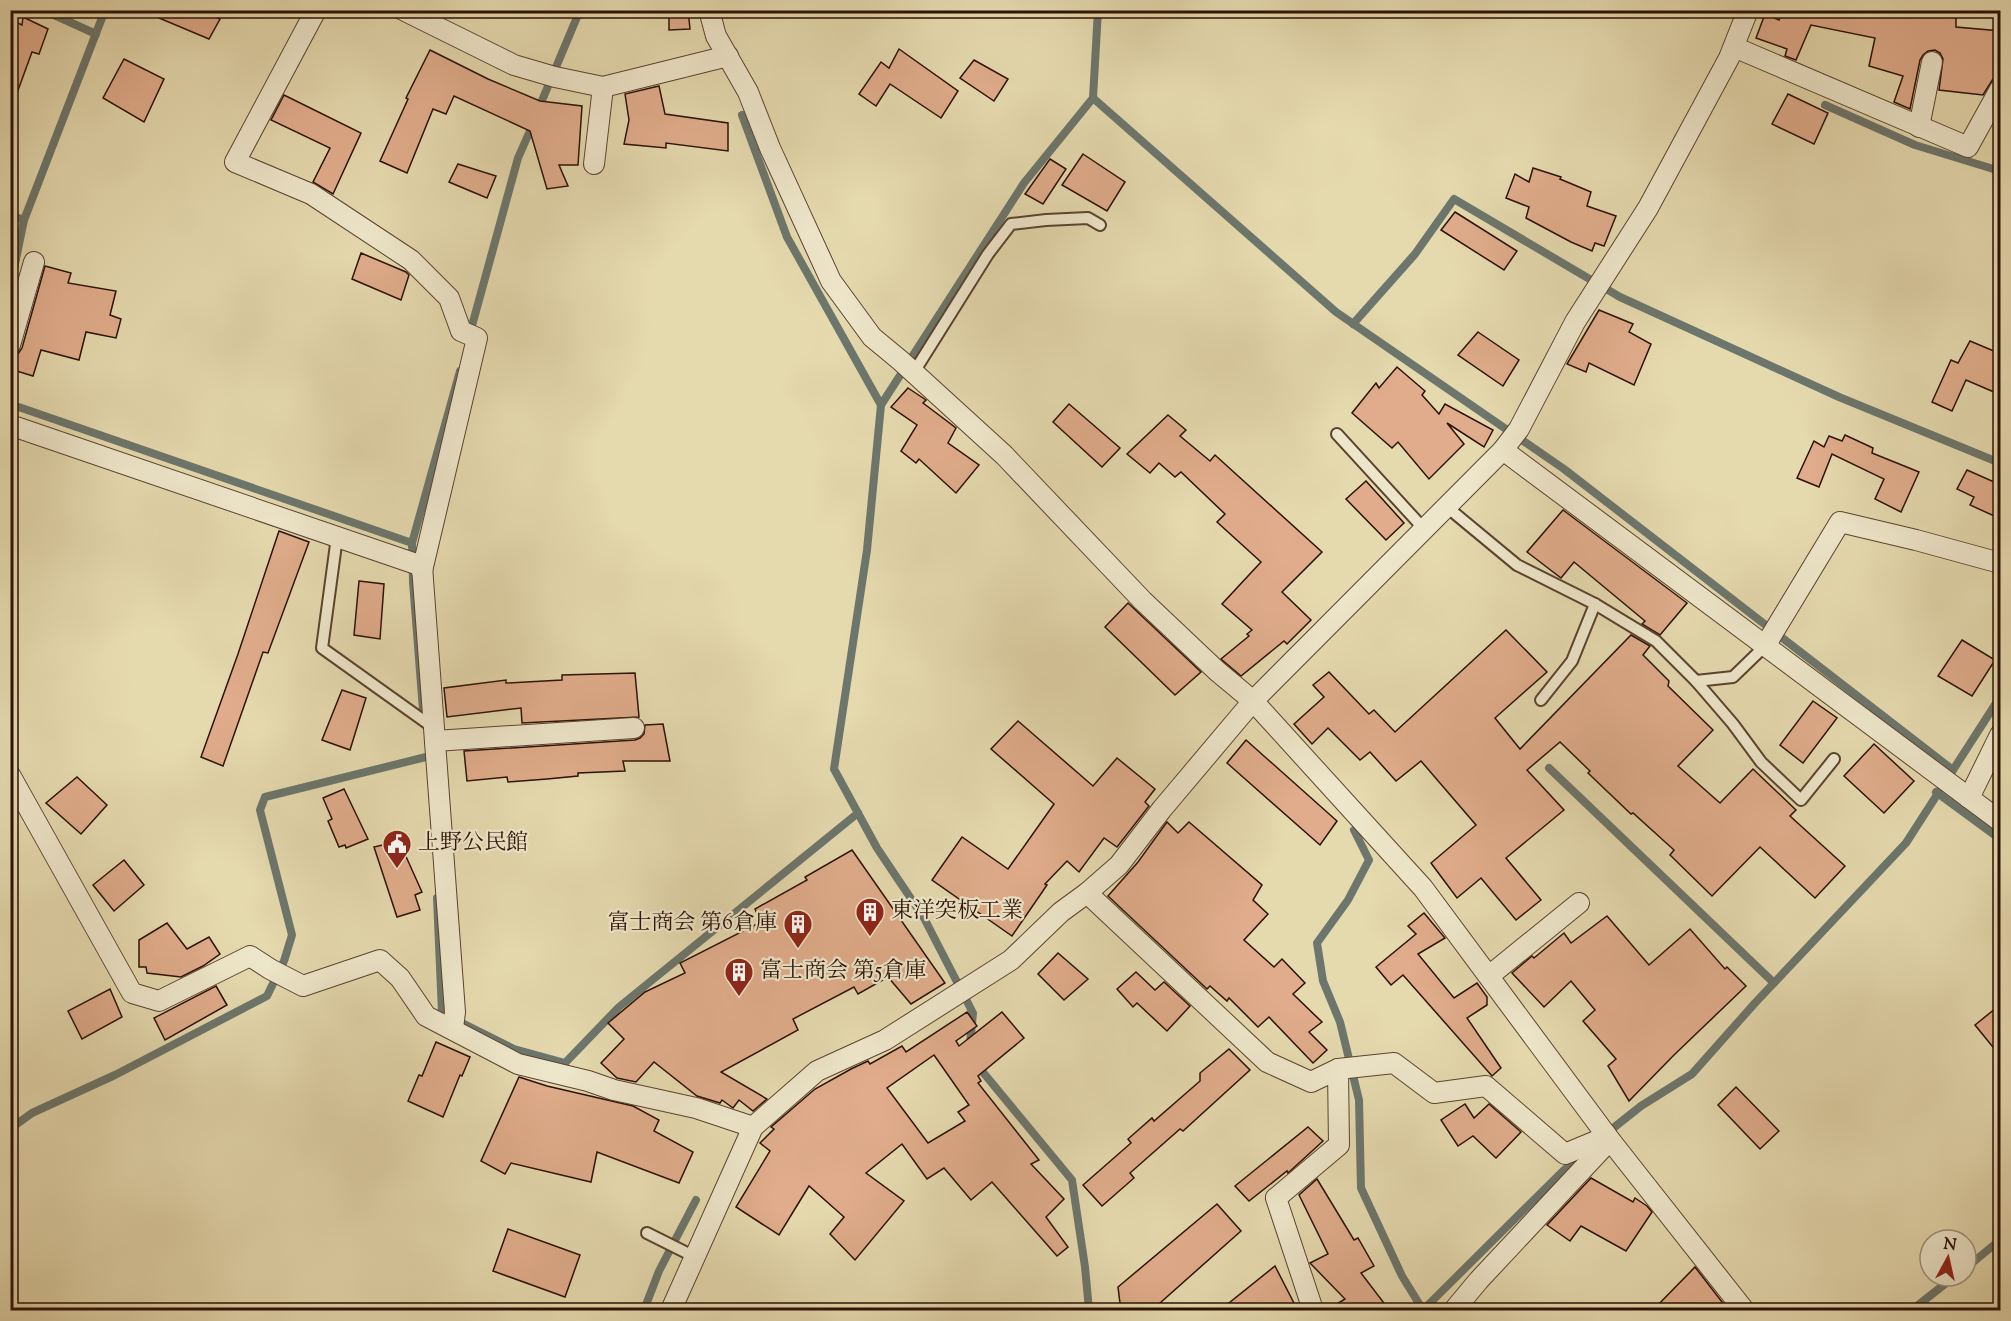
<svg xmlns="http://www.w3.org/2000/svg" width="2011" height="1321" viewBox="0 0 2011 1321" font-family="'Sorts Mill Goudy','Noto Serif JP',serif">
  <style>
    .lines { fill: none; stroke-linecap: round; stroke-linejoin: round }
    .stream { stroke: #6c766c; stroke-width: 8 }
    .building { fill: #e0ac8b; stroke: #2b1105; stroke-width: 1.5; fill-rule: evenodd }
    .lane-casing { stroke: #5a432f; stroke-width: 14 }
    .street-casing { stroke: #5a432f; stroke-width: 22 }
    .lane { stroke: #eee6ca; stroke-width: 10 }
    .street { stroke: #eee6ca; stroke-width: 20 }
    .labels { text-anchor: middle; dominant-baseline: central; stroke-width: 4.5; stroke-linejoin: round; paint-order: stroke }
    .poi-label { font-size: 22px; fill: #2b1105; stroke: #eee6ca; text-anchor: start }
  </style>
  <rect width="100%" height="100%" fill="#e5d9ae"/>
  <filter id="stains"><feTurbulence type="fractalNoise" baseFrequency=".00333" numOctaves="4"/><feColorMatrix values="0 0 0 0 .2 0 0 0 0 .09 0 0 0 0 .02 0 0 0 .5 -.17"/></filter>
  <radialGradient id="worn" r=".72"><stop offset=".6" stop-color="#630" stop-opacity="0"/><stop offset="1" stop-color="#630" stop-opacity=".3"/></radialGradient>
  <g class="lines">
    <g class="stream">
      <path d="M43,10L96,34"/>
      <path d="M1098,10L1093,98L1336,312L1564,469L1953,770"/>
      <path d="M1825,105L1915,145L2000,171"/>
      <path d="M538,110L580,10"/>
      <path d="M742,115L787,237L881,405L1024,183L1093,98"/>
      <path d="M10,215L24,220"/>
      <path d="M10,288L24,220L105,10"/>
      <path d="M1353,324L1415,254L1454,199L1620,297L1839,397L2000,463"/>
      <path d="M470,333L518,158L533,124"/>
      <path d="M10,404L412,543L460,371"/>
      <path d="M881,405L867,550L834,769L877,848L924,918L973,1013L970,1044"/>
      <path d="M412,543L413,582L423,710"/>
      <path d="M1549,768L1774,983"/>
      <path d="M1936,792L2000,839"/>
      <path d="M1354,830L1369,860L1348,900L1317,943L1323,981L1340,1022L1359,1100L1361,1188L1402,1276L1423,1310"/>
      <path d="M437,898L442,1013L514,1049L565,1063L619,1007L858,813"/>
      <path d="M977,1065L1072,1180L1085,1267L1089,1310"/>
      <path d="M10,1129L32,1113L115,1075L267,996L284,961L292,935L260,810L265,797L426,757"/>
      <path d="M1607,1133L1641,1106L1692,1074L1755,1003L1906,843L2000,697"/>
      <path d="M1966,1268L2000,1240"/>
      <path d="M644,1310L659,1271L696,1200"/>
      <path d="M1423,1310L1564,1170L1582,1155"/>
      <path d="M1912,1310L1955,1276"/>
    </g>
  </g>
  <g class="building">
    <path d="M140,10H201L220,19L209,39Z"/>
    <path d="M669,10H688L690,29L669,30Z"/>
    <path d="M1784,10H1927V13L1956,18V27L2001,31V77L1993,79L1983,95L1939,90L1943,59L1940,53L1935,50L1928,51L1923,55L1920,60L1910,109L1894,102L1903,76L1869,66L1875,38L1811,25L1796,60L1785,56L1787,49L1756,38L1765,14L1779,20L1781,15L1784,16Z"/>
    <path d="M23,17L48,29L39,54L32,52L13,104H10V19L22,25Z"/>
    <path d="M899,49L958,91L941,118L890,84L876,106L859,94L881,62L889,68Z"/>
    <path d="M430,50L488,79L540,101L582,106L578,165H559L568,186L547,189L530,131L454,96L446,114L433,109L407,173L380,161L408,99L406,98Z"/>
    <path d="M124,59L164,79L144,122L103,98Z"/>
    <path d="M974,60L1008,79L994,101L960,78Z"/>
    <path d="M659,86L665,114L728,123V151L666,143V148L624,144L629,120L625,94Z"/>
    <path d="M1788,94L1828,113L1814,144L1772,124Z"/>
    <path d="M284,95L361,133L333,194L313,182L330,148L271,120Z"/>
    <path d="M1083,154L1125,182L1107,211L1062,185Z"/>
    <path d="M1050,159L1066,169L1043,204L1025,194Z"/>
    <path d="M458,164L496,176L487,198L449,182Z"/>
    <path d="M1533,168L1561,177L1560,179L1591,192L1587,206L1616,216L1604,246L1595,243L1592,251L1571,242L1526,218L1529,207L1506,198L1515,174L1529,182Z"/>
    <path d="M1455,212L1517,251L1504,270L1441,230Z"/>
    <path d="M361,253L406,272L409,275L401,300L352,279Z"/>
    <path d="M45,266L71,273L68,283L116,291L110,315L121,319L116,338L86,332L79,360L41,350L33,376L10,369V357L18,354L22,348Z"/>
    <path d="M1599,310L1633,324L1629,332L1651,344L1634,385L1589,363L1586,372L1567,364Z"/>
    <path d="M1478,332L1519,360L1503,386L1458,355Z"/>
    <path d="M1970,341L2001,354V395L1966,380L1952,411L1932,402L1951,360L1958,363Z"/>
    <path d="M1397,367L1425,391L1422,395L1439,414L1445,404L1493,430L1484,447L1447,423L1464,444L1429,479L1398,442L1392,448L1352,413L1376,383L1379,388Z"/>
    <path d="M908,388L926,400L923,403L956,428L948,443L979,465L956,493L919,459L916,463L901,451L917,425L891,407Z"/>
    <path d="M1069,404L1120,448L1102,467L1053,422Z"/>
    <path d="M1168,415L1186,430L1180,436L1210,461L1215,455L1322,552L1282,592L1311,620L1287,644L1284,641L1241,676L1221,659L1249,636L1247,634L1252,630L1222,604L1261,562L1217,522L1225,514L1181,472L1175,477L1159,463L1150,473L1127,454Z"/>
    <path d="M1845,435L1873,448L1872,453L1919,472L1901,512L1875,499L1884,479L1832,454L1819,487L1797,478L1814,441L1824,447L1829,436L1842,441Z"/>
    <path d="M1967,470L2001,485V519L1970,505L1974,497L1957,489Z"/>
    <path d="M1366,481L1404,523L1386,540L1346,499Z"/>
    <path d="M1563,510L1687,603L1660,635L1642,624L1645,621L1574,562L1561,578L1527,552Z"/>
    <path d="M279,531L309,542L268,653L263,652L223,766L201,757L238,654Z"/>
    <path d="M359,581L384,584L380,639L354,635Z"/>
    <path d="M1128,603L1201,672L1175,695L1105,627Z"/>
    <path d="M1506,630L1547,672L1495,718L1520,749L1631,635L1650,646L1643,655L1669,681L1668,686L1713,730L1678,766L1720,803L1753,769L1796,810L1790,816L1845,866L1815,898L1760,847L1712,896L1670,855L1674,850L1633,813L1631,814L1588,773L1590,771L1560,742L1527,770L1564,810L1506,858L1541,900L1516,920L1481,878L1457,898L1431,863L1476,825L1421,761L1396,781L1370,752L1360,760L1328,728L1312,744L1294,724L1324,697L1313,685L1329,672L1369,714L1374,710L1395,732Z"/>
    <path d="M1962,640L1995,660L1972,696L1938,676Z"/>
    <path d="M635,673L639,717L522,723L521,708L447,717L444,688L506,680V683L562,680V675Z"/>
    <path d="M342,690L366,698L350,750L322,740Z"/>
    <path d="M1813,701L1837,718L1803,763L1780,745Z"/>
    <path d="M1018,721L1093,786L1117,758L1155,789L1145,802L1149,806L1117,847L1104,838L1079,872L1067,861L1045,884L1047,885L1012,936L932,880L962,837L1008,869L1054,804L991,749Z"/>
    <path d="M663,724L670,761H623L625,771L578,773V776L547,779L508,782L507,777L467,781L464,751L635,740L640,738L644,734L645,725Z"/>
    <path d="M1246,740L1337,821L1320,845L1227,763Z"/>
    <path d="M1874,744L1914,781L1884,813L1844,776Z"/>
    <path d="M77,777L107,805L81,834L46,803Z"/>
    <path d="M344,789L368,839L346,848L345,845L339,847L328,821L332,819L323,798Z"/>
    <path d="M1167,822L1178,833L1189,822L1262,885L1253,900L1268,914L1244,940L1274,967L1282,959L1305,983L1293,994L1322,1022L1309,1032L1327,1050L1313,1063L1269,1017L1258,1027L1229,998L1227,1001L1210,986L1207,989L1108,896L1138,862Z"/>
    <path d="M399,841L422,892L415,895L420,910L397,917L374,847Z"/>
    <path d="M852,850L945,983L911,1004L888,977L858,994L854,987L793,1019L798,1030L721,1072L767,1099L753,1111L739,1100L733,1108L722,1100L720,1103L697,1096L654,1062L636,1082L617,1078L601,1063L624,1039L608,1023L645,992L685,973L680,963L761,922L755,909L807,880L805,877Z"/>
    <path d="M124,860L144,885L114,911L93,885Z"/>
    <path d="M1424,913L1445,938L1418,954L1454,998L1477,983L1487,997V1005L1467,1018L1501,1068L1492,1076L1403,975L1391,985L1376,967L1416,934L1408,926Z"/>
    <path d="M1607,916L1649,965L1690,929L1725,969L1727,967L1746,986L1674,1055L1629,1101L1608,1066L1616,1059L1583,1021L1595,1010L1571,981L1544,1007L1512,973L1532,956L1534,958L1564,933L1571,943Z"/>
    <path d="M167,923L187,949L209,937L220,954L203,966L181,977L147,973L146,967H139V940Z"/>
    <path d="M1058,953L1088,979L1064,1000L1038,974Z"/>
    <path d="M1136,972L1155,990L1164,982L1190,1006L1167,1031L1137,1003L1133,1007L1117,989Z"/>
    <path d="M216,986L227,1005L165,1040L154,1018Z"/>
    <path d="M110,989L122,1017L82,1039L68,1011Z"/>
    <path d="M2001,1004V1057L1975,1025Z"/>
    <path d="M967,1012L977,1026L956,1041L959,1046L1002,1012L1024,1038L978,1076L981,1081L978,1083L1039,1160L1031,1164L1064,1199L1046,1217L1068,1247L1057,1256L992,1182L971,1200L944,1168L927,1179L902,1144L866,1173L904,1201L855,1260L830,1234L844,1217L809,1186L779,1235L736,1207L770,1151L760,1143L774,1129L771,1127L815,1089L851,1069L868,1061L870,1064L902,1046L906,1052ZM934,1055L969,1105L958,1112L965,1121L928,1143L887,1088Z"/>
    <path d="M436,1042L470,1057L462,1076L460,1075L443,1117L408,1101L419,1075L422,1076Z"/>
    <path d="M1229,1049L1250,1070L1183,1131L1180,1129L1130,1173L1134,1178L1102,1206L1083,1185L1131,1143L1128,1139L1152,1118L1154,1121L1200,1081V1073Z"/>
    <path d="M519,1077L547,1086L633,1106L659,1120L654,1131L693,1152L679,1183L597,1152L591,1182L511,1163L505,1174L481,1161Z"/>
    <path d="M1736,1087L1779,1131L1760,1149L1718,1105Z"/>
    <path d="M1465,1104L1474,1118L1489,1104L1521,1132L1496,1158L1473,1136L1458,1146L1441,1120Z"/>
    <path d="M1308,1127L1323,1141L1288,1173L1287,1171L1249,1201L1235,1186Z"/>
    <path d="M1591,1178L1633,1202L1635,1198L1647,1206L1652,1212L1626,1251L1581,1226L1570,1241L1547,1225Z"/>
    <path d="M1317,1179L1354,1240L1358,1238L1374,1266L1361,1273L1390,1311H1325L1345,1299L1310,1263L1328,1254L1299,1195Z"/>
    <path d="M1217,1204L1241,1231L1151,1311H1121L1118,1287Z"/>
    <path d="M508,1229L580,1255L565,1297L493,1271Z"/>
    <path d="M1275,1266L1298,1311H1219Z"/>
    <path d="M1695,1267L1729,1311H1652Z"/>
  </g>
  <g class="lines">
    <g class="lane-casing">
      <g id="lane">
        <path d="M914,372L988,254L1011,224L1046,220L1088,218L1100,225"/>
        <path d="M1337,434L1425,530"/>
        <path d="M1447,507L1517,565L1595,604L1656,641L1696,681L1733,724L1761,762L1801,800L1834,759"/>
        <path d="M337,537L322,648L434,728"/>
        <path d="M1696,681L1733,677L1765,646"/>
        <path d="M1541,700L1572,661L1595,604"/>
        <path d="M647,1233L695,1257"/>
      </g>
    </g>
    <g class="street-casing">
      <g id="street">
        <path d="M316,10L235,162L311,194L411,260L449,298L461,331L477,338L422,571"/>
        <path d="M403,10L514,65L555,77L603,87L728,56"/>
        <path d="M709,10L716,36L748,92L770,148L831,281L872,337L901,361L1004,455L1143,601L1217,671L1253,701L1423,888L1610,1140L1744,1310"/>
        <path d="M1734,47L1968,147L2000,89"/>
        <path d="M1919,127L1932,62"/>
        <path d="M594,164L603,87"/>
        <path d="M10,345L34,262"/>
        <path d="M10,425L422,566L455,1012L453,1028"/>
        <path d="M1503,450L2000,821"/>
        <path d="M1765,646L1840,522L1916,540L2000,563"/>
        <path d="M435,741L634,728"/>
        <path d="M10,775L132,993L159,1001L250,956L270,969L303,986L380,960L400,978L426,1016L518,1064L588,1081L614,1090L696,1108L753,1127"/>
        <path d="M1969,798L2000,735"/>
        <path d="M1087,893L1267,1062L1311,1082L1338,1069L1394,1063L1434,1093L1486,1086L1565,1154L1601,1139L1606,1134"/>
        <path d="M1489,976L1579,903"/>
        <path d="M671,1310L753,1127L817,1071L885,1040L1011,960L1061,912L1087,893L1119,865L1162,809L1253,701L1503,450L1519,429L1575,322L1648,208L1729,58L1748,10"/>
        <path d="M1313,1310L1276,1198L1339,1145L1338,1069"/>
        <path d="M1454,1310L1479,1280L1610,1140"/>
      </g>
    </g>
    <use href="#lane" class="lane"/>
    <use href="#street" class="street"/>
  </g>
  <defs>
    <g id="civic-pin" transform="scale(1.5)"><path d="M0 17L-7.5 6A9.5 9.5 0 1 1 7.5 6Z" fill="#8f2418" stroke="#eee6ca"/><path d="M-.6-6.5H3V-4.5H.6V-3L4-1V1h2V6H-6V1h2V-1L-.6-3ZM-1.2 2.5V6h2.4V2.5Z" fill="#fff"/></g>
    <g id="building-pin" transform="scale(1.5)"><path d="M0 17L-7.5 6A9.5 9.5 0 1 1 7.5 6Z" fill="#8f2418" stroke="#eee6ca"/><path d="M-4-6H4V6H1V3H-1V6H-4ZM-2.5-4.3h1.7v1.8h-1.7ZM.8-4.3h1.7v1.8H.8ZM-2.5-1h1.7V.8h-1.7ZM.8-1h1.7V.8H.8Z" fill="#fff"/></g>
  </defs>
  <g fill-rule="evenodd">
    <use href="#civic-pin" x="397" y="844"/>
    <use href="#building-pin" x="870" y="912"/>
    <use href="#building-pin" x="798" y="924"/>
    <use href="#building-pin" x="739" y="972"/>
  </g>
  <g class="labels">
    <g class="poi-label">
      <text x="418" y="844">上野公民館</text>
      <text x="891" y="912">東洋突板工業</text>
      <text x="777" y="924" text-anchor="end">富士商会 第6倉庫</text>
      <text x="760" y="972">富士商会 第5倉庫</text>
    </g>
  </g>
  <rect width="2011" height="1321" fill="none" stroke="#e5d9ae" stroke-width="36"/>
  <rect x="12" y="12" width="1987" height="1297" fill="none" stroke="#2b1105" stroke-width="3"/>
  <rect x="18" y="18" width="1975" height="1285" fill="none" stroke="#2b1105" stroke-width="1.5"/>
  <g transform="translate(1948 1258) rotate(8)"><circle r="28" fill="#eee6ca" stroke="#a0917b" stroke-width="1.5"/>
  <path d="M0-4.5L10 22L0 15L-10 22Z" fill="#8f2418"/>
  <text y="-9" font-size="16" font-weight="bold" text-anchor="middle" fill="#2b1105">N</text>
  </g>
  <rect width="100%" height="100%" filter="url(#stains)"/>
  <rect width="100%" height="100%" fill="url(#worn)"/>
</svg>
